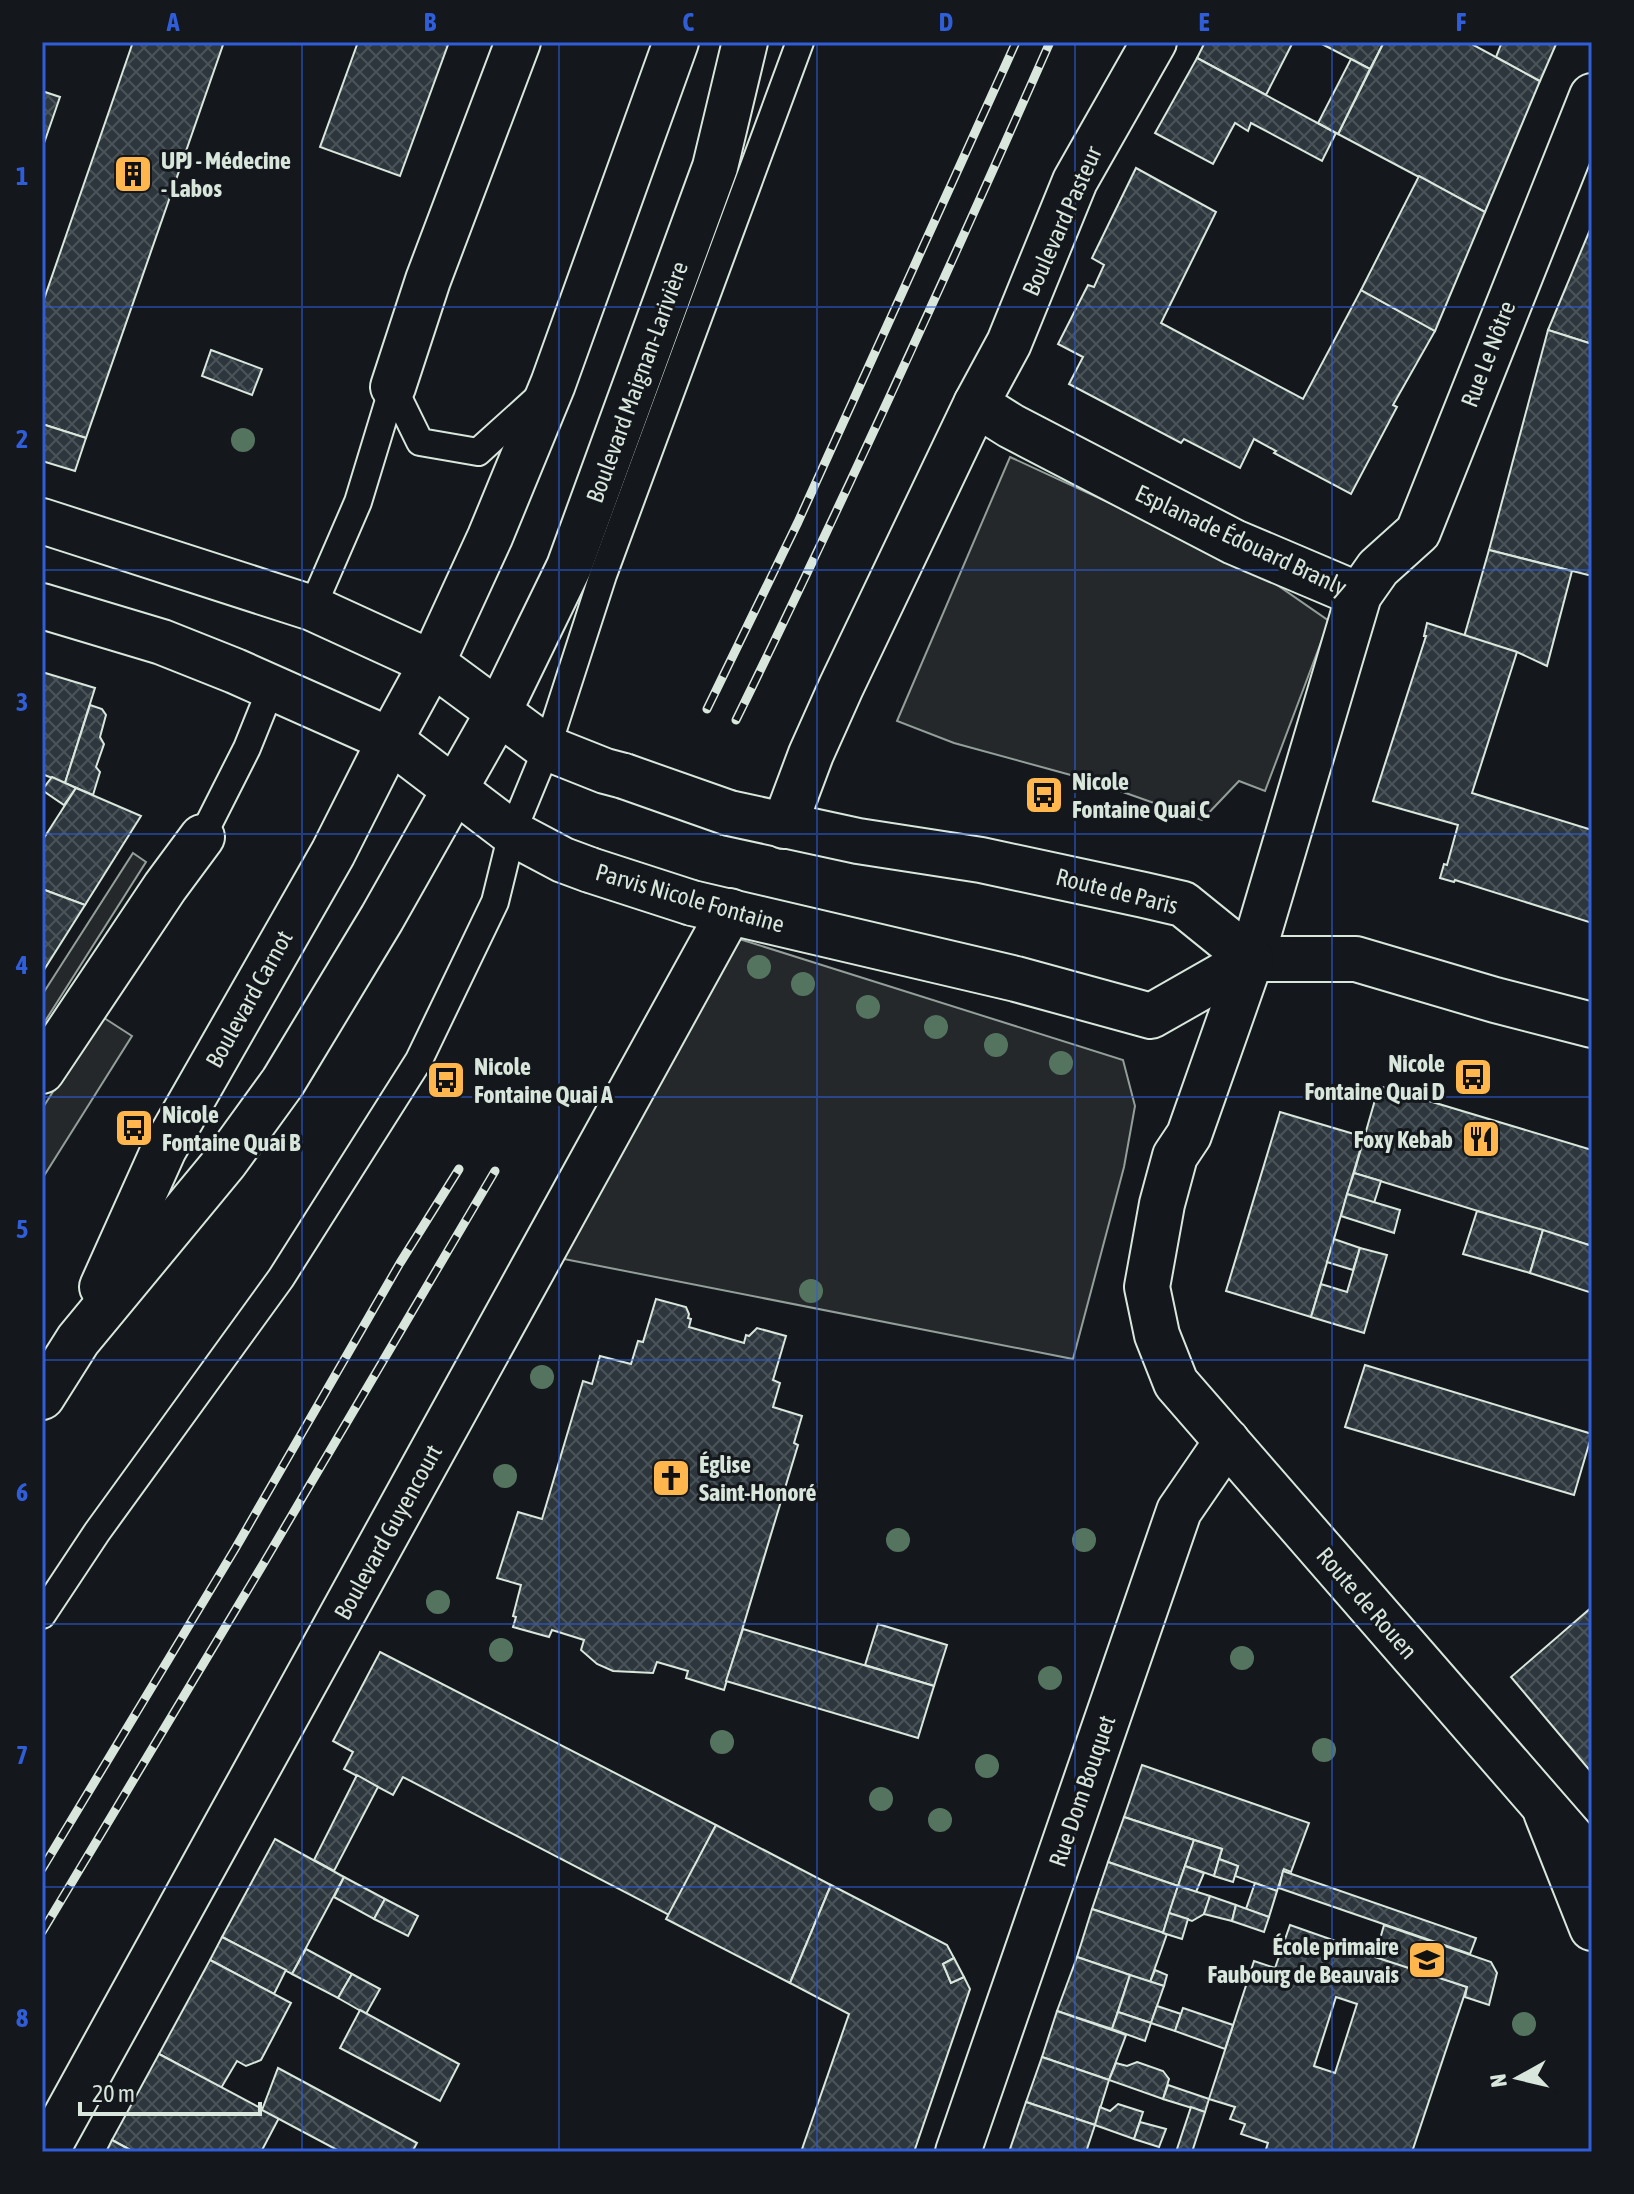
<svg xmlns="http://www.w3.org/2000/svg" width="1634" height="2194" viewBox="0 0 1634 2194" font-family="'Asap Condensed',sans-serif">
  <style>
    .parking { fill: #24282b; stroke: #939e99; stroke-width: 2 }
    .building { fill: url(#building-cross-hatch); stroke: #d8e6dc; stroke-width: 2; fill-rule: evenodd }
    .lines { fill: none; stroke-linecap: round; stroke-linejoin: round }
    .lane-casing { stroke: #d8e6dc; stroke-width: 30 }
    .street-casing { stroke: #d8e6dc; stroke-width: 48 }
    .secondary-casing { stroke: #d8e6dc; stroke-width: 48 }
    .lane { stroke: #14181c; stroke-width: 26 }
    .street { stroke: #14181c; stroke-width: 44 }
    .secondary { stroke: #14181c; stroke-width: 44 }
    .rail-casing { stroke: #d8e6dc; stroke-width: 9 }
    .rail { stroke: #14181c; stroke-width: 6; stroke-dasharray: 18; stroke-linecap: butt }
    .secondary-bridge-casing { stroke: #d8e6dc; stroke-width: 48; stroke-linecap: butt }
    .secondary-bridge { stroke: #14181c; stroke-width: 44 }
    .tree { fill: #55745f }
    .grid { fill: none; stroke: #305dd8; stroke-width: 2; stroke-opacity: 0.55 }
    .labels { text-anchor: middle; dominant-baseline: central; stroke-width: 6; stroke-linejoin: round; paint-order: stroke }
    .poi-label { font-size: 24px; font-weight: bold; fill: #d8e6dc; stroke: #14181c; text-anchor: start }
    .street-label { font-size: 24px; fill: #d8e6dc; stroke: #14181c }
    .neatline { fill: none; stroke: #305dd8; stroke-width: 3 }
    .grid-label { font-size: 26px; text-anchor: middle; font-weight: bold; fill: #305dd8 }
  </style>
  <defs>
    <pattern id="building-cross-hatch" width="8" height="8" patternUnits="userSpaceOnUse" patternTransform="scale(2)"><rect width="8" height="8" fill="#2c363c"/><path d="M0 0l8 8M0 8l8-8" fill="none" stroke="#4a5358"/></pattern>
  </defs>
  <rect width="100%" height="100%" fill="#14181c"/>
  <g class="parking">
    <path d="M1010,457L1257,571L1329,621L1265,791L1239,781L1202,820L1089,780L954,743L897,721Z"/>
    <path d="M133,853L146,862L42,1026V995Z"/>
    <path d="M733,937L1123,1060L1135,1106L1124,1167L1073,1359L559,1258Z"/>
    <path d="M101,1016L132,1036L42,1179V1109Z"/>
  </g>
  <g class="building">
    <path d="M133,42H224L86,438L42,424V305Z"/>
    <path d="M358,42H449L400,176L320,147Z"/>
    <path d="M1205,42H1293L1266,95L1197,58Z"/>
    <path d="M1318,42H1384L1370,69Z"/>
    <path d="M1384,42H1468L1540,81L1485,212L1338,134Z"/>
    <path d="M1502,42H1557L1540,81L1496,57Z"/>
    <path d="M1197,58L1336,133L1322,161L1251,123L1248,131L1235,123L1213,164L1155,133Z"/>
    <path d="M1351,59L1370,69L1338,134L1318,123Z"/>
    <path d="M42,91L60,97L42,149Z"/>
    <path d="M1136,168L1216,212L1161,323L1303,399L1361,290L1435,331L1393,405L1397,407L1351,494L1274,453L1276,451L1254,439L1240,468L1184,439L1181,443L1069,384L1083,357L1058,344L1088,285L1094,287L1104,265L1092,258Z"/>
    <path d="M1419,176L1485,212L1435,331L1361,290Z"/>
    <path d="M1592,225V344L1548,330Z"/>
    <path d="M1548,330L1592,344V576L1489,550Z"/>
    <path d="M211,350L262,369L252,395L202,376Z"/>
    <path d="M42,424L86,438L75,471L42,461Z"/>
    <path d="M1489,550L1572,571L1547,666L1517,652L1464,637Z"/>
    <path d="M1427,623L1517,652L1472,793L1592,830V923L1455,880L1454,882L1440,878L1444,864L1447,865L1458,825L1373,801L1426,636H1424Z"/>
    <path d="M42,672L95,688L65,783L42,774Z"/>
    <path d="M90,705L102,709L106,715L100,737L104,744L96,767L100,772L93,795L65,783Z"/>
    <path d="M52,777L76,788L64,805L42,790Z"/>
    <path d="M76,788L141,816L85,905L42,889V841Z"/>
    <path d="M42,889L85,905L42,973Z"/>
    <path d="M1379,1086L1592,1150V1246L1354,1173Z"/>
    <path d="M1280,1112L1364,1137L1311,1317L1226,1291Z"/>
    <path d="M1354,1173L1381,1181L1374,1203L1347,1194Z"/>
    <path d="M1347,1194L1400,1210L1394,1233L1341,1216Z"/>
    <path d="M1477,1211L1543,1230L1530,1273L1463,1254Z"/>
    <path d="M1543,1230L1592,1246V1293L1530,1273Z"/>
    <path d="M1334,1239L1360,1248L1353,1270L1327,1262Z"/>
    <path d="M1360,1248L1387,1255L1364,1333L1311,1317L1321,1284L1347,1292Z"/>
    <path d="M656,1299L686,1307L689,1314L688,1318L691,1319L689,1327L744,1343L746,1335L749,1336L757,1328L786,1336L773,1380L780,1383L773,1407L802,1416L794,1443L798,1445L724,1690L686,1678L688,1671L657,1662L653,1673L613,1671L597,1664L581,1650L584,1640L552,1630L549,1637L513,1627L516,1617L513,1616L521,1585L497,1578L518,1512L542,1519L583,1381L592,1384L600,1356L631,1364L638,1341L643,1342Z"/>
    <path d="M1365,1365L1592,1434L1574,1495L1345,1427Z"/>
    <path d="M1592,1607V1773L1511,1677Z"/>
    <path d="M878,1624L947,1645L934,1686L865,1665Z"/>
    <path d="M743,1629L934,1686L918,1738L726,1681Z"/>
    <path d="M380,1652L716,1825L669,1915L403,1777L393,1795L344,1769L353,1752L333,1741Z"/>
    <path d="M1142,1765L1309,1823L1291,1872L1284,1869L1277,1891L1235,1876L1238,1866L1219,1859L1222,1849L1124,1817Z"/>
    <path d="M357,1775L378,1787L334,1871L314,1860Z"/>
    <path d="M1124,1817L1194,1840L1178,1886L1108,1862Z"/>
    <path d="M716,1825L831,1885L790,1983L666,1919Z"/>
    <path d="M275,1839L344,1877L292,1974L222,1937Z"/>
    <path d="M1194,1840L1222,1849L1214,1876L1185,1866Z"/>
    <path d="M1219,1859L1238,1866L1233,1882L1214,1876Z"/>
    <path d="M1108,1862L1178,1886L1163,1933L1092,1909Z"/>
    <path d="M1185,1866L1204,1873L1196,1892L1178,1886Z"/>
    <path d="M1283,1871L1476,1938L1470,1954L1279,1888Z"/>
    <path d="M344,1877L385,1899L374,1919L334,1897Z"/>
    <path d="M1255,1883L1277,1891L1269,1917L1246,1909Z"/>
    <path d="M831,1885L947,1945L954,1958L943,1964L951,1983L964,1977L970,1989L914,2152H801L849,2014L790,1983Z"/>
    <path d="M1178,1886L1210,1896L1204,1914L1192,1921L1169,1913Z"/>
    <path d="M1210,1896L1236,1905L1232,1921L1204,1914Z"/>
    <path d="M385,1899L418,1916L408,1936L374,1919Z"/>
    <path d="M1236,1905L1269,1917L1264,1932L1232,1921Z"/>
    <path d="M1092,1909L1167,1934L1150,1982L1077,1957Z"/>
    <path d="M1169,1913L1188,1919L1182,1939L1163,1933Z"/>
    <path d="M1290,1925L1467,1987L1412,2152H1265L1268,2143L1241,2134L1245,2124L1230,2119L1235,2107L1209,2099L1254,1961L1275,1968ZM1336,1997L1357,2004L1335,2073L1314,2066Z"/>
    <path d="M1384,1925L1491,1962L1497,1973L1489,2005L1465,1997L1467,1987L1375,1957Z"/>
    <path d="M222,1937L286,1970L274,1994L210,1960Z"/>
    <path d="M306,1949L352,1974L338,1998L292,1974Z"/>
    <path d="M1077,1957L1130,1975L1112,2029L1057,2011Z"/>
    <path d="M954,1958L964,1977L951,1983L943,1964Z"/>
    <path d="M210,1960L291,2003L261,2060L246,2066L237,2061L221,2088L159,2054Z"/>
    <path d="M1155,1970L1167,1975L1164,1986L1150,1982Z"/>
    <path d="M352,1974L380,1989L366,2014L338,1998Z"/>
    <path d="M1130,1975L1164,1986L1151,2023L1118,2012Z"/>
    <path d="M1157,2006L1181,2014L1175,2031L1151,2023Z"/>
    <path d="M1183,2008L1233,2025L1225,2049L1175,2031Z"/>
    <path d="M360,2010L459,2064L440,2101L340,2048Z"/>
    <path d="M1057,2011L1126,2035L1109,2080L1042,2057Z"/>
    <path d="M1118,2012L1151,2023L1145,2041L1112,2029Z"/>
    <path d="M159,2054L279,2118L261,2152H134L112,2140Z"/>
    <path d="M1042,2057L1109,2080L1095,2125L1026,2102Z"/>
    <path d="M1137,2062L1163,2071L1169,2079L1163,2099L1109,2080L1116,2063L1127,2066Z"/>
    <path d="M278,2068L417,2143L412,2152H341L262,2110Z"/>
    <path d="M1168,2085L1209,2099L1205,2112L1163,2099Z"/>
    <path d="M1026,2102L1095,2125L1086,2152H1009Z"/>
    <path d="M1118,2104L1143,2112L1134,2139L1095,2125L1100,2107L1110,2111Z"/>
    <path d="M1191,2107L1205,2112L1192,2152H1176Z"/>
    <path d="M1140,2122L1166,2129L1159,2147L1134,2139Z"/>
    <path d="M112,2140L134,2152H106Z"/>
  </g>
  <g class="lines">
    <g class="lane-casing">
      <g id="lane">
        <path d="M393,387L420,442L478,452L540,396"/>
        <path d="M312,608L358,502L393,387"/>
        <path d="M202,837L247,748L272,686"/>
        <path d="M42,1615L97,1532L281,1278L419,1060L495,902L512,833L547,748L603,575L800,42"/>
      </g>
    </g>
    <g class="street-casing">
      <g id="street">
        <path d="M393,387L428,280L518,42"/>
        <path d="M976,404L1011,426L1234,542L1359,595"/>
        <path d="M784,826L811,754L841,687L976,404L1009,343L1075,181L1154,42"/>
        <path d="M1251,959L1359,595L1378,568L1418,532L1592,96"/>
        <path d="M42,1071L165,887L202,837"/>
        <path d="M1546,1812L1592,1928"/>
        <path d="M46,2152L730,911"/>
        <path d="M958,2152L1179,1511L1227,1441"/>
      </g>
    </g>
    <g class="secondary-casing">
      <g id="secondary">
        <path d="M42,521L312,608L432,663L547,748L605,771L624,776"/>
        <path d="M42,606L162,642L235,671L390,740L512,833L563,860L590,870"/>
        <path d="M729,813L858,841L981,860L1144,895L1183,904L1251,959H1356L1495,1000L1592,1025"/>
        <path d="M692,903L1016,979L1151,1016L1251,959"/>
        <path d="M1251,959L1189,1135L1175,1156L1162,1204L1147,1287L1157,1335L1176,1383L1592,1861"/>
        <path d="M102,1287L164,1149L333,853L390,740L432,663L490,537L553,384L676,42"/>
        <path d="M42,1397L78,1340L225,1162L283,1082L382,918L499,711L569,567L715,167L745,42"/>
      </g>
    </g>
    <use href="#lane" class="lane"/>
    <use href="#street" class="street"/>
    <use href="#secondary" class="secondary"/>
    <g class="rail-casing">
      <g id="rail">
        <path d="M707,709L798,522L1016,42"/>
        <path d="M736,720C846,496 949,270 1050,42"/>
        <path d="M42,1869L235,1549L400,1263L459,1169"/>
        <path d="M42,1932L262,1566L495,1171"/>
      </g>
    </g>
    <use href="#rail" class="rail"/>
    <g class="secondary-bridge-casing">
      <g id="secondary-bridge">
        <path d="M624,776L729,813"/>
        <path d="M590,870L692,903"/>
      </g>
    </g>
    <use href="#secondary-bridge" class="secondary-bridge"/>
  </g>
  <g class="tree">
    <circle cx="243" cy="440" r="12"/>
    <circle cx="759" cy="967" r="12"/>
    <circle cx="803" cy="984" r="12"/>
    <circle cx="868" cy="1007" r="12"/>
    <circle cx="936" cy="1027" r="12"/>
    <circle cx="996" cy="1045" r="12"/>
    <circle cx="1061" cy="1063" r="12"/>
    <circle cx="811" cy="1291" r="12"/>
    <circle cx="542" cy="1377" r="12"/>
    <circle cx="505" cy="1476" r="12"/>
    <circle cx="898" cy="1540" r="12"/>
    <circle cx="1084" cy="1540" r="12"/>
    <circle cx="438" cy="1602" r="12"/>
    <circle cx="501" cy="1650" r="12"/>
    <circle cx="1242" cy="1658" r="12"/>
    <circle cx="1050" cy="1678" r="12"/>
    <circle cx="722" cy="1742" r="12"/>
    <circle cx="1324" cy="1750" r="12"/>
    <circle cx="987" cy="1766" r="12"/>
    <circle cx="881" cy="1799" r="12"/>
    <circle cx="940" cy="1820" r="12"/>
    <circle cx="1524" cy="2024" r="12"/>
  </g>
  <path class="grid" d="M302,42V2152M559,42V2152M817,42V2152M1075,42V2152M1332,42V2152M42,307H1592M42,570H1592M42,834H1592M42,1097H1592M42,1360H1592M42,1624H1592M42,1887H1592"/>
  <defs>
    <g id="building-square" transform="scale(2)"><rect x="-9" y="-9" width="18" height="18" rx="4" fill="#ffb74d" stroke="#14181c"/><path d="M-4-6H4V6H1V3H-1V6H-4ZM-2.5-4.3h1.7v1.8h-1.7ZM.8-4.3h1.7v1.8H.8ZM-2.5-1h1.7V.8h-1.7ZM.8-1h1.7V.8H.8Z" fill="#111"/></g>
    <g id="bus-square" transform="scale(2)"><rect x="-9" y="-9" width="18" height="18" rx="4" fill="#ffb74d" stroke="#14181c"/><path d="M-5-6H5V4H4V6H2V4H-2V6H-4V4H-5ZM-3.5-4V0h7V-4ZM-3.5 1.2v1.5H-2V1.2ZM2 1.2v1.5H3.5V1.2Z" fill="#111"/></g>
    <g id="restaurant-square" transform="scale(2)"><rect x="-9" y="-9" width="18" height="18" rx="4" fill="#ffb74d" stroke="#14181c"/><path d="M-5-6h1v4h1v-4h1v4h1v-4h1v5L-1.5 .5V6h-2V.5L-5-1ZM5-6V6H3V1.5H1.5Q1.5-4 5-6Z" fill="#111"/></g>
    <g id="church-square" transform="scale(2)"><rect x="-9" y="-9" width="18" height="18" rx="4" fill="#ffb74d" stroke="#14181c"/><path d="M-1.2-6h2.4v3.5h3.3v2.4h-3.3V6h-2.4V-.1h-3.3v-2.4h3.3Z" fill="#111"/></g>
    <g id="school-square" transform="scale(2)"><rect x="-9" y="-9" width="18" height="18" rx="4" fill="#ffb74d" stroke="#14181c"/><path d="M0-5L7-2L0 1L-7-2ZM-4 1L0 2.5L4 1V4Q0 6-4 4Z" fill="#111"/></g>
  </defs>
  <g fill-rule="evenodd">
    <use href="#building-square" x="133" y="174"/>
    <use href="#bus-square" x="1044" y="795"/>
    <use href="#bus-square" x="1473" y="1077"/>
    <use href="#bus-square" x="446" y="1080"/>
    <use href="#bus-square" x="134" y="1128"/>
    <use href="#restaurant-square" x="1481" y="1139"/>
    <use href="#church-square" x="671" y="1478"/>
    <use href="#school-square" x="1427" y="1960"/>
  </g>
  <g class="labels">
    <g class="poi-label">
      <text x="161" y="160">UPJ - Médecine<tspan x="161" dy="28">- Labos</tspan></text>
      <text x="1072" y="781">Nicole<tspan x="1072" dy="28">Fontaine Quai C</tspan></text>
      <text x="1445" y="1063" text-anchor="end">Nicole<tspan x="1445" dy="28">Fontaine Quai D</tspan></text>
      <text x="474" y="1066">Nicole<tspan x="474" dy="28">Fontaine Quai A</tspan></text>
      <text x="162" y="1114">Nicole<tspan x="162" dy="28">Fontaine Quai B</tspan></text>
      <text x="1453" y="1139" text-anchor="end">Foxy Kebab</text>
      <text x="699" y="1464">Église<tspan x="699" dy="28">Saint-Honoré</tspan></text>
      <text x="1399" y="1946" text-anchor="end">École primaire<tspan x="1399" dy="28">Faubourg de Beauvais</tspan></text>
    </g>
    <g class="street-label">
      <text transform="translate(1062 221) rotate(-66)">Boulevard Pasteur</text>
      <text transform="translate(1488 354) rotate(-69)">Rue Le Nôtre</text>
      <text transform="translate(637 382) rotate(-70)">Boulevard Maignan-Larivière</text>
      <text transform="translate(1241 540) rotate(25)">Esplanade Édouard Branly</text>
      <text transform="translate(1117 891) rotate(14)">Route de Paris</text>
      <text transform="translate(690 898) rotate(16)">Parvis Nicole Fontaine</text>
      <text transform="translate(249 999) rotate(-61)">Boulevard Carnot</text>
      <text transform="translate(388 1532) rotate(-61)">Boulevard Guyencourt</text>
      <text transform="translate(1367 1603) rotate(49)">Route de Rouen</text>
      <text transform="translate(1082 1791) rotate(-71)">Rue Dom Bouquet</text>
    </g>
  </g>
  <rect width="1634" height="2194" fill="none" stroke="#14181c" stroke-width="88"/>
  <g transform="translate(1518 2078) rotate(262)" stroke="#14181c" stroke-width="6" paint-order="stroke">
  <path d="M0-6L14 30L0 20L-14 30Z" fill="#d8e6dc"/>
  <text y="-12" font-size="22" font-weight="bold" text-anchor="middle" fill="#d8e6dc">N</text>
  </g>
  <path d="M80 2102v12h180v-12" fill="none" stroke="#d8e6dc" stroke-width="4"/>
  <text x="92" y="2102" font-size="24" fill="#d8e6dc" stroke="#14181c" stroke-width="6" paint-order="stroke">20 m</text>
  <rect x="44" y="44" width="1546" height="2106" class="neatline"/>
  <g class="grid-label">
    <text x="173" y="31">A</text>
    <text x="430" y="31">B</text>
    <text x="688" y="31">C</text>
    <text x="946" y="31">D</text>
    <text x="1204" y="31">E</text>
    <text x="1461" y="31">F</text>
    <text x="22" y="185">1</text>
    <text x="22" y="448">2</text>
    <text x="22" y="711">3</text>
    <text x="22" y="974">4</text>
    <text x="22" y="1238">5</text>
    <text x="22" y="1501">6</text>
    <text x="22" y="1764">7</text>
    <text x="22" y="2027">8</text>
  </g>
</svg>
